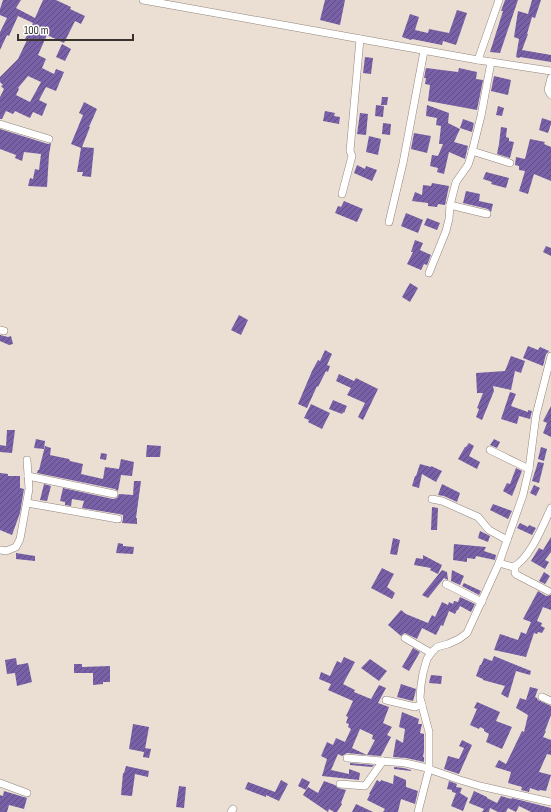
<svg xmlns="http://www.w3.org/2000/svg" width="551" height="812" viewBox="0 0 551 812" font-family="'Sofia Sans Condensed',sans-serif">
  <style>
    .building { fill: url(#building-hatch); fill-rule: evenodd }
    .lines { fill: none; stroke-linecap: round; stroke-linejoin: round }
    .minor-casing { stroke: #91857b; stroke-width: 8 }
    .minor { stroke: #fff; stroke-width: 7 }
  </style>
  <defs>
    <pattern id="building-hatch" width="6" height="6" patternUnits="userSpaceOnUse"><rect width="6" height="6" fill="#7961a8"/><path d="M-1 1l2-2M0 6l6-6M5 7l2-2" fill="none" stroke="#5f4c82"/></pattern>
  </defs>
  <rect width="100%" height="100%" fill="#ebded3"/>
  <g class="building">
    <path d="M3,0H21L16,8L35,18L43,0H56L71,7L70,9L85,16L81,24L75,21L64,43L47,35L38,55L46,59L42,68L54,74L56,69L64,72L56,91L46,87L39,100L47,104L42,116L33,112L30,118L15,111L13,114L6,111L2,119H0V97L4,89L1,86L3,85L0,82V77L18,59L27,40L25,39L33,23L18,16L9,36L7,35L0,50V32L7,18L0,15V9ZM28,76L41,82L30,102L16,95L19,89L18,88Z"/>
    <path d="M325,0H345L340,25L320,20Z"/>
    <path d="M505,0H518L500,53L490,52L503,11H501Z"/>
    <path d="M532,0H541L535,18L532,17L527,34H528L522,50L551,55V62L520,57L519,58L516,57L519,39L514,37L518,11L528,14Z"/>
    <path d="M457,10L467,13L456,45L443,41L442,45L412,39L411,40L402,37L410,14L419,17L415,30L428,33L429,29L449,33Z"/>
    <path d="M62,44L71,49L65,61L56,57Z"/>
    <path d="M365,57L373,58L371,74L363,73Z"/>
    <path d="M426,68L458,72L459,68L477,72L476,79L483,80L477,110L428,101L430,85L425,84L426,78H424Z"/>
    <path d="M494,76L511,80L508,95L491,91Z"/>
    <path d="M382,97H388L387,105H381Z"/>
    <path d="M84,102L97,109L89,127H90L82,147L94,148L91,177L82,176L83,172H77L81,148L71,144L83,115L79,113Z"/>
    <path d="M376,105L384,106L383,117L375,116Z"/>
    <path d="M427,105L449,113L448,123L460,129L454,142L468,146L465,159L449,152L444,174L437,172L438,168L430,166L432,155L438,156L443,144H439L441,126L436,125L437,118L426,116Z"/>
    <path d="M498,106L504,108L502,116L496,115Z"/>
    <path d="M325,111L335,113L334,116L340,117L339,124L323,121Z"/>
    <path d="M360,113L368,114L366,135L357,134Z"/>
    <path d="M542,118L551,121V124L548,133L539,130Z"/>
    <path d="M463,119L474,123L472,132L460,128Z"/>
    <path d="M383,123L391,124L390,135L382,134Z"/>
    <path d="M501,127L507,128L506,137L509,138V141L514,142L510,158L497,154L499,144Z"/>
    <path d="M0,129L48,144L51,143L49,155L47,187L28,186L30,178L33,179L35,169L39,170L41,154L24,152L22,161L15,158L16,155L0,149Z"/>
    <path d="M414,133L431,136L427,153L411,149Z"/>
    <path d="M369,136L381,139L378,155L366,152Z"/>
    <path d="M530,139L545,142L544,144L551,147V181L534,174L528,194L519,191L525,171L519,170V166L515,165L516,157L525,159Z"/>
    <path d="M357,165L365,169L366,166L377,170L372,181L354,173Z"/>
    <path d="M486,172L509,178L506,188L491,184L492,182L483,179Z"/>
    <path d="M432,183L449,186L445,205L438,204L437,207L428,206V203L412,201L415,192L422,195L423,185L431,186Z"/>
    <path d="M466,191L480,194L479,201L493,204L491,212L488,209L463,203Z"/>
    <path d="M344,201L363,209L357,222L335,213L338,206L341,207Z"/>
    <path d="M406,213L423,220L418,233L401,226Z"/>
    <path d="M427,218L440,223L437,230L424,225Z"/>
    <path d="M415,240L423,243L420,250L431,255L427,265L424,264L421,270L407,264L413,252H411Z"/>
    <path d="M546,246L551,248V256L543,252Z"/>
    <path d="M410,283L418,288L410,302L402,297Z"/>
    <path d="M239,315L248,320L241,335L231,330Z"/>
    <path d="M0,335L8,337L11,336L13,344L9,345L0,341Z"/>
    <path d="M528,346L538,350L540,347L549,351L546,354L543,366L523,358Z"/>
    <path d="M325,350L332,354L327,365L330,366L328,372L326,371L318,387L317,386L307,408L298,404L312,371L318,360L320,361Z"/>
    <path d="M511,356L525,361L521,373L515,371L511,390L493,386L494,391L482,420L476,417L479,409L477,408L483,393H477L476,373L505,371Z"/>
    <path d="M339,374L354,381L356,378L378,389L363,420L358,417L365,403L347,395L351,388L336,381Z"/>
    <path d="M510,392L516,394L511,406L528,412V410L532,411L530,419L519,416L517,424L501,419Z"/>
    <path d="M333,400L347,406L344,413L343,412L342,414L329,409Z"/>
    <path d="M311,404L330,413L322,429L308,422L309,420L304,418Z"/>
    <path d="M551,406V437L543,433L547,423L543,421Z"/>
    <path d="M7,430H15L12,453L0,452V445L6,446Z"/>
    <path d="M36,439L45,441L44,449L34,448Z"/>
    <path d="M494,439L500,442L497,448L490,445Z"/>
    <path d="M469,443L474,446L469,456L480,462L477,469L458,459L465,447H466Z"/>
    <path d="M147,445L161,446L160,457H146Z"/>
    <path d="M45,446L51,448L50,455L69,459L70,461L83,464L81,474L103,479L105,467L119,469L121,459L134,462L132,476L121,475L118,491L115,489L37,473L38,470H39Z"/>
    <path d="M541,447L547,449L544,461L538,459Z"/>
    <path d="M101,453L107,454L106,460L100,459Z"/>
    <path d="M538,462L544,463L539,483L532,481Z"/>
    <path d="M420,464L431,467V466L442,471L436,482L422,474L419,488L412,486L415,476H416Z"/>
    <path d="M516,468L522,471L512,496L503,491L507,483L510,484Z"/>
    <path d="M0,473L8,474V476H20V488L24,489L20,513L12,535L0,530Z"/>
    <path d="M134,481H141L136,518H137V524L122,523L123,519V515L119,514L82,508L84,501L72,499L71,506L65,505V502L60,501L63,488L113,499L117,498L119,494L133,495Z"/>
    <path d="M44,484L51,486L47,501L40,500Z"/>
    <path d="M442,484L460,493L457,502L444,496L438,495Z"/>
    <path d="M534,485L540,488L536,496L530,493Z"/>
    <path d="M493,504L512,511L508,519L490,510Z"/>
    <path d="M432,507L438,508L437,530H431Z"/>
    <path d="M520,523L528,527L529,525L536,528L532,535L517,528Z"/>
    <path d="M480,531L490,536L488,542L478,538Z"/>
    <path d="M551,537V552L545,560L549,562L545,569L531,561L539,548L543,550Z"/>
    <path d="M393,538L400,540L397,555L390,554Z"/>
    <path d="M118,543L123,544V546L134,547L133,554L116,553Z"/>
    <path d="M454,544L486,547L484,551L496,555L495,560L476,556L475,559L467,558V562L453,560Z"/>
    <path d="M16,553L35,556V561L16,559Z"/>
    <path d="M423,555L442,565L438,574L430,570L431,568L414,565L416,558L423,559Z"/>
    <path d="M382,568L394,574L387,587L395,593L392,599L371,588Z"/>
    <path d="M442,570L447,572L448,580L444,578L428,598L422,595Z"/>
    <path d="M452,570L464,576L460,585L451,581Z"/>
    <path d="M544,572L550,576L545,584L547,585L539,581Z"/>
    <path d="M464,583L481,591L479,595L462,586Z"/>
    <path d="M538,591L546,596L551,595V610L543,607L537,621L542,623L541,626L545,628L542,633L538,632L537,634L534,633L526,657L494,650L500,634L518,640L521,632L526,634L531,622L523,619Z"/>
    <path d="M460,597L475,604L471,612L460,606L458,610H457L455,614L449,611L443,626L441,625L436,635L422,628L417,639L405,633L403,634L401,636L388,625L401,610L406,614L428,623L432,615L435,617L442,602L448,605L449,602L453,604L454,601L458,602Z"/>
    <path d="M413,648L420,652L409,671L402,667Z"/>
    <path d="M494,656L531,671L530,675L516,671L508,698L501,694L505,686L483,680V679L476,676L480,665H481L484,658L492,661Z"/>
    <path d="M344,657L355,662L343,684L355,690L354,692L371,699L379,685L386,688L378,703L389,707L383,723L392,727L387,735L391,737L381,756L367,755L375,740L372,739L373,735L360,729L352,748L367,755L347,753L345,754L342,756L338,754L331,770L349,774V769L360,773L359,780L322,776L327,759L321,756L327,742L333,745L336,738L345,742L351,729L348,727L349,724L346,723L348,717L346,716L353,701L328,690L331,684L319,679L321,672L330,676L337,661L341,663Z"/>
    <path d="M16,658L17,665L28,663L32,682L17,686L15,673L7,674L5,660Z"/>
    <path d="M370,659L387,671L379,681L361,668Z"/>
    <path d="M74,664H82V667L110,666V682H103V684L93,685V673H74Z"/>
    <path d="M431,675L442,676L441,684L429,683Z"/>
    <path d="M401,684L416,689L415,694L413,701L397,697Z"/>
    <path d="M530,687L538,689L535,697L537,698L538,700L551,706V715L545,731H546L543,737L551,740V755L547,754L539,772L551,775L546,791L540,790L539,791L530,788L529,792L521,790L522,787L508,783L511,772L495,767L499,760L506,764L522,731L524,732L528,715L516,708L520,698L526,700Z"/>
    <path d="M477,702L500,712L496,721L512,727L502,749L486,742L489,734L484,731V729L480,727L479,729L470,725L477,709L474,708Z"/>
    <path d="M402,712L419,719L418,724H422L420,733L424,734V751L423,757H424V762L406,758L393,757L396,739L403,743L405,729L399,727Z"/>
    <path d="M133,724L149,727L145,749V748L151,749L149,758L143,757L144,752L129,749Z"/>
    <path d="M462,740L472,745L459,774L444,769L448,756L459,759L464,748L459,746Z"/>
    <path d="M350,763L374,765L372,767L350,765Z"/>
    <path d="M126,766L149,771L148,777L135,774L132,796L121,795L123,773H124Z"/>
    <path d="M394,767L404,768L411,770V771L394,769Z"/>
    <path d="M394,775L406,780V787L418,791L415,804L401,799L398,812H383L385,809L367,800L370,794H369L377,780L380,782L381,780L393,784Z"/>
    <path d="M302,778L310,782L306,790L298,786Z"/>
    <path d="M281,780L288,784L279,801L266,795V797L245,789L248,782L275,792Z"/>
    <path d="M324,781L335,785L338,788L346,790L341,803L342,804L337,812H334L329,809L328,812L303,795L308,787L318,793Z"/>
    <path d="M449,781L457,784L456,787L462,788L460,793L468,798L463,811L451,806L456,793L452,792V790L447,789Z"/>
    <path d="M179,786L186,787L184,808L176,807Z"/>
    <path d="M4,791L27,798L24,809L9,805L7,812H0V795L3,796Z"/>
    <path d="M474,791L487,797V798L497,803L501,796L511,799L512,798L551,808V812H531L519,806L516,812L508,808L506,812H498L490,808L489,812H482L484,809L469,803Z"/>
    <path d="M356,804L373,812H352Z"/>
  </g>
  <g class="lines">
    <g class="minor-casing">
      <g id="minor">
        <path d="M143,0L478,60L551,71"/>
        <path d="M478,60L499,0"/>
        <path d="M551,78L548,90L551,95"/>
        <path d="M0,124L49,139"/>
        <path d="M472,151L510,163"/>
        <path d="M342,194L352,156L350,151L360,39"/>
        <path d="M450,205L487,214"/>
        <path d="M389,222L403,163L424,51"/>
        <path d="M429,273L446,231L449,219L450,205L456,182L468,165L471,156L481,116L491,62"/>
        <path d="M0,330L4,331"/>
        <path d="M490,450L529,469"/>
        <path d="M28,476L114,494"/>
        <path d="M432,499L442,501L478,517L489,530L507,540"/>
        <path d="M27,503L118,519"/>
        <path d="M0,550L6,551L16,547L20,539L29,489L27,460"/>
        <path d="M499,563L513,567C530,559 543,525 551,508"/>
        <path d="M515,567V573L517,575L548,591"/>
        <path d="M446,584L482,602"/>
        <path d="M405,638L431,653"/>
        <path d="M542,697L551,701"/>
        <path d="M386,700L415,707L422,704"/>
        <path d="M347,758L405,763L423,767L460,780L480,786L551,802"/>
        <path d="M0,783L27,793"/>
        <path d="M340,784L365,786L383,761"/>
        <path d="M231,812L233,809"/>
        <path d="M418,812L429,769V732L420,698L421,685L423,673L427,659L431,653L437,647L448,644L459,639L467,633L499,563L523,495L529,469L536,415L551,356"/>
      </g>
    </g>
    <use href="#minor" class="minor"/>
  </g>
  <path d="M18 34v6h115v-6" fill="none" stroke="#37322e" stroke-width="2"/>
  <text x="24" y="34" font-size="12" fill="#37322e" stroke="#ffffff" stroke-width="3" paint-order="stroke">100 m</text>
</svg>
